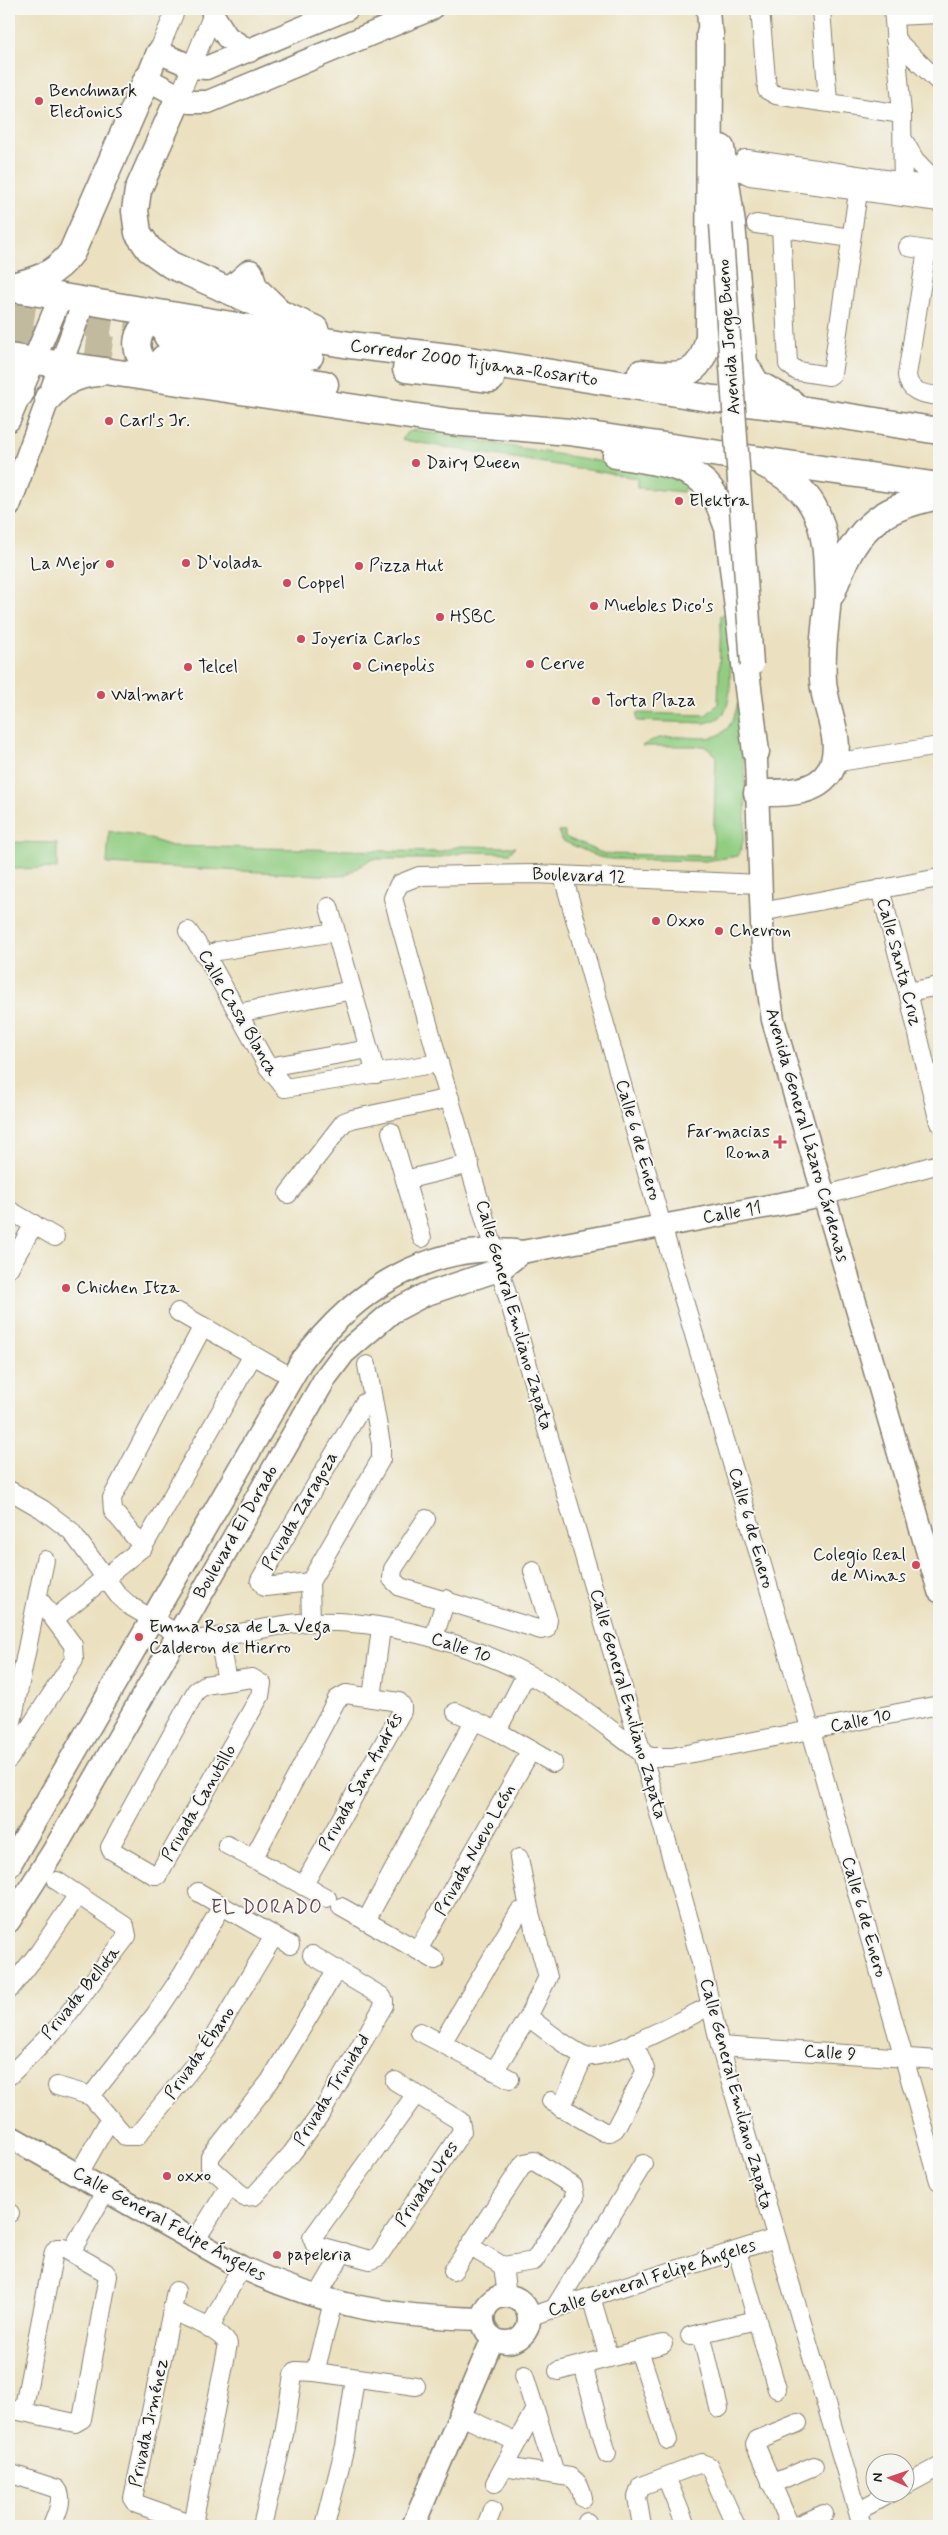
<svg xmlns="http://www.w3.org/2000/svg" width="948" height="2535" viewBox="0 0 948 2535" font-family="Mynerve,sans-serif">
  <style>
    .grass { fill: #92cd82; stroke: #57744f }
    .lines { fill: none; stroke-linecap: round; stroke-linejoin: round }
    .highway-tunnel { stroke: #c2ba9f; stroke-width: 26; stroke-dasharray: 26 13; stroke-linecap: butt }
    .minor-casing { stroke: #847e6e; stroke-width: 20 }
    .major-casing { stroke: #847e6e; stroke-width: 25 }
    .highway-casing { stroke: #847e6e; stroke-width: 29 }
    .minor { stroke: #fff; stroke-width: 18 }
    .major { stroke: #fff; stroke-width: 22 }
    .highway { stroke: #fff; stroke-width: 26 }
    .major-bridge-casing { stroke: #847e6e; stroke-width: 25; stroke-linecap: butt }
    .major-bridge { stroke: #fff; stroke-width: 22 }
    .poi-dot { fill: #d1495b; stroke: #f6f6f2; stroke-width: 2 }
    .labels { text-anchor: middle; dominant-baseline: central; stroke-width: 4; stroke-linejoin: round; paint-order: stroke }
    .poi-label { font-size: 18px; fill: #1c1c1c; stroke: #f6f6f2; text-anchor: start }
    .street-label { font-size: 18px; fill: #1c1c1c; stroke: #f6f6f2 }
    .neighbourhood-label { font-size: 19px; letter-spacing: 1px; fill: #624652; stroke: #f6f6f2 }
  </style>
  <rect width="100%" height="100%" fill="#f6f6f2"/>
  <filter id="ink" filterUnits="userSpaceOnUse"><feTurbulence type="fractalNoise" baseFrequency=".02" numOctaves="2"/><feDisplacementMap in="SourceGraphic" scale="10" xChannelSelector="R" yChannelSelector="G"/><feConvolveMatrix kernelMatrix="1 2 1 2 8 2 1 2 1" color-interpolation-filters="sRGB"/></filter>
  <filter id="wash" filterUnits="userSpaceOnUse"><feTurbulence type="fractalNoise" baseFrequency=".0096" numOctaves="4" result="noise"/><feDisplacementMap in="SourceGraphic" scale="20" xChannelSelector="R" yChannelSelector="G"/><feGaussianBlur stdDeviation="1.12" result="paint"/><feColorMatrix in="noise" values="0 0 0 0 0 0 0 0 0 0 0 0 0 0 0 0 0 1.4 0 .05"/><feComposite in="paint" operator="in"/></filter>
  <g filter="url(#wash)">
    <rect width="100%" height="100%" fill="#ebe1c0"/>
    <g class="grass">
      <path d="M415,430L668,473L687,485L683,492L641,488H637V478L402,440L406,433Z"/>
      <path d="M721,615L727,616C728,637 736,699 723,714C718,720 712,721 705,723L637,721V713L706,715L718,704Z"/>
      <path d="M738,703C742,734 753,832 738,856L705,861L611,859L599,857L561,840L559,831L565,832V837L604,854L713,856L716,755L704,746H642C646,744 651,740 656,739C692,729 726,758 738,703Z"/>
      <path d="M109,831L138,835L172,846L438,852L460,846L515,847L510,853L467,852L430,859H371L346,875L337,876L107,864Z"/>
      <path d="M9,842L57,843V868L9,869Z"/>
    </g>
  </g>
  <g filter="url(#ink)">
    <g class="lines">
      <g class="highway-tunnel">
        <path d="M9,312L162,335"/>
        <path d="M9,334L161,357"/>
      </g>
      <g class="minor-casing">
        <g id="minor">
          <path d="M760,9L767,90L776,95L902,114"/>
          <path d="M821,9L828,102"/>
          <path d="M893,9L902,114L903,193"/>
          <path d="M894,16L939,14"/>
          <path d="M895,39L939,82"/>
          <path d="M158,52L176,9"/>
          <path d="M180,95L215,9"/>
          <path d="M904,141L915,160L939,185"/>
          <path d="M939,187L748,159H745L741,165L742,172L750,176L939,202"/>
          <path d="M756,224L851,238"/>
          <path d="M781,227L788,364L797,371L829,376L832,374L858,192"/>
          <path d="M908,247L939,252"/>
          <path d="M927,250L907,375C909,393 924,394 939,396"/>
          <path d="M833,763L939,746"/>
          <path d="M563,876L662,1226L811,1731L939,2181"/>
          <path d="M760,884L535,874L419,876L399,884L393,898L439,1063L642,1753L700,1959L720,2046L862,2526"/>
          <path d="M880,889L908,992L939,1123"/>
          <path d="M329,907L376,1074"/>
          <path d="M761,912L939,878"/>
          <path d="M188,931L208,959L268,1067L285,1088L439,1063"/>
          <path d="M208,959L211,954L218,951L335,932"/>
          <path d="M908,992L939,986"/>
          <path d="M238,1013L352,990"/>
          <path d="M268,1067L369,1049"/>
          <path d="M391,1132L422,1238"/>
          <path d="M405,1180L470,1164"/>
          <path d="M288,1194L344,1122L352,1119L450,1098"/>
          <path d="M823,1196L939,1164"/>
          <path d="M9,1210L55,1237"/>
          <path d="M9,1268L34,1224"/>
          <path d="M178,1312L279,1370"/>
          <path d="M9,1490L42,1509L71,1531L118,1595L130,1606L178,1634L191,1639H201C238,1636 273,1624 310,1622C390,1618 496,1650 563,1695C590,1713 616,1734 642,1753L651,1757H672L939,1705"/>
          <path d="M426,1519L393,1569L392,1579L400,1587L541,1630L546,1629L548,1620L533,1571"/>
          <path d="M143,1547L113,1511L112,1498L203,1326"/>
          <path d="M310,1582L265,1587L260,1580L364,1403L372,1399"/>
          <path d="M54,1619L143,1547L253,1355"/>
          <path d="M311,1622L310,1582L381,1459V1444L367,1365"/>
          <path d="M434,1637L446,1599"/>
          <path d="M219,1638L227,1681"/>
          <path d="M252,1678L262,1684L260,1696L158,1875H154L111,1850L110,1847L196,1691L205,1685Z"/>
          <path d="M372,1698L381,1628"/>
          <path d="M456,1712L497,1731L553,1763"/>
          <path d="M497,1731L526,1674"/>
          <path d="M9,1737L45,1560"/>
          <path d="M9,1759L74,1660L73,1645L39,1599"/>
          <path d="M227,1845L327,1898"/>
          <path d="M253,1859L337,1699L346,1694L399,1702L402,1706V1711L303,1886"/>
          <path d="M198,1892L290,1945"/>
          <path d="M341,1907L435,1960"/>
          <path d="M366,1921L474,1721"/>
          <path d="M418,1950L531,1750"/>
          <path d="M312,1955L381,1996L384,2000V2005L322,2112L292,2153L254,2196L244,2197L210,2167V2157L270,2081L337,1969"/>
          <path d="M9,1990L39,1952L77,1896"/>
          <path d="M528,2017C541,2026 572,2052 586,2056C608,2061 687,2017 710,2006"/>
          <path d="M420,2032L510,2079"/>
          <path d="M442,2043L519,1912L530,1913"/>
          <path d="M720,2046L939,2060"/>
          <path d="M494,2071L528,2017L548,1977L530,1913L519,1858"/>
          <path d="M9,2076L58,2027L127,1936L125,1926L57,1881"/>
          <path d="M395,2081L460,2121L462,2131L378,2257L370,2260L315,2245L312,2238L416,2094"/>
          <path d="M57,2086L91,2096L125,2136H137L206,2050L274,1936"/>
          <path d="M91,2096L155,2015L182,1975L222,1906"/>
          <path d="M551,2101L604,2132H610L615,2129L644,2074L645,2069L634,2042"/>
          <path d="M561,2108L584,2056"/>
          <path d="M78,2175L110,2119"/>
          <path d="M9,2213H10"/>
          <path d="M195,2241L230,2185"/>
          <path d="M737,2251L777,2389"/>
          <path d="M71,2252L106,2190"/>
          <path d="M503,2266L507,2296"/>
          <path d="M453,2271L524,2163L534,2161L573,2186L575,2197L534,2261L503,2266L469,2246"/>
          <path d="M176,2291L133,2498L137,2504L199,2526"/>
          <path d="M317,2297L343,2252"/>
          <path d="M591,2297L609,2358"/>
          <path d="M554,2309L643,2164"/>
          <path d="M173,2311C189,2319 218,2328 228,2344L193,2524"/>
          <path d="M528,2317L776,2238"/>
          <path d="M209,2329L241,2267"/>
          <path d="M701,2333L719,2408"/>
          <path d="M690,2336L756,2320"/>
          <path d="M639,2350L668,2440"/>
          <path d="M583,2365L607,2454"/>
          <path d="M558,2371L663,2344"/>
          <path d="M315,2372L333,2302"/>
          <path d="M524,2375L555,2473"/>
          <path d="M9,2409L75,2423L82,2419L108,2276L105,2272L63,2248H57L54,2252L23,2412"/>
          <path d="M459,2415L517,2442"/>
          <path d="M504,2467L570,2477C579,2482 581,2488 583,2498"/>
          <path d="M9,2473L57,2489C65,2499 56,2515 52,2526"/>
          <path d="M666,2477L686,2526"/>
          <path d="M495,2483L534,2411"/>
          <path d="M771,2484L814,2466"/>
          <path d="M906,2485L939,2467"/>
          <path d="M858,2511L892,2492"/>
          <path d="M587,2522V2526"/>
          <path d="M262,2526L284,2434L293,2375L296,2371L315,2372L416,2386"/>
          <path d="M325,2526L345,2446L355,2378"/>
          <path d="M486,2526L492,2510"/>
          <path d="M642,2526L637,2497L641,2486L701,2463L709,2466L736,2526"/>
          <path d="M790,2526L755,2444L757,2440L798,2423"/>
          <path d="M797,2526L824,2514"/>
        </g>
      </g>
      <g class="major-casing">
        <g id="major">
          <path d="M347,9L206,68L193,67L158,52L147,79L190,102H208L431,9"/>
          <path d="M708,9L711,51"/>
          <path d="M213,15L227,37L249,51"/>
          <path d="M9,420L60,298"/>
          <path d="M9,506L84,301"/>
          <path d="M755,734L763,950L773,1020L939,1591"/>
          <path d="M9,1866L301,1362C353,1291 431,1240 522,1252L823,1196"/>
          <path d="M9,1921L53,1852L326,1377L344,1353L392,1312L424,1295L501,1269L522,1252"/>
          <path d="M9,2136L241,2267C325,2306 390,2317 483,2319"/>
          <circle cx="506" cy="2319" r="23"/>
          <path d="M413,2526L493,2338"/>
        </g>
      </g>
      <g class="highway-casing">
        <g id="highway">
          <path d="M180,95L138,190L135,211L138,233L149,249L171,265L315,329"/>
          <path d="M721,148L732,224L744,363L756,383L792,403"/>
          <path d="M12,286C38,280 56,274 72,252L147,79"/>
          <path d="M9,288L350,345L457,358L714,399L806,410L939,431"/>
          <path d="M224,289L233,288L250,273L254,288L274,307"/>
          <path d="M167,336L310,356"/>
          <path d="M9,357L451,422L569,432L939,486"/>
          <path d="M164,358L325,384"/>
          <path d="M406,369L491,379"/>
          <path d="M9,370L16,379L20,394"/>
          <path d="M641,373C680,376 700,381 709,336L710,33"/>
          <path d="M159,377C142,366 127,343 146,325C151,320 160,317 167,315"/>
          <path d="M48,398C63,382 75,375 97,373"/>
          <path d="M616,455C644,460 683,463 705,483C717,495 722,512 728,528L756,752"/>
          <path d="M832,593C854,531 874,509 939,496"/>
          <path d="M757,793C781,793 816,795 830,771C846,741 824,710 823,680C821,655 825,632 827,608C829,595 827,582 827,570C826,518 812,488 764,464"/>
        </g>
      </g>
      <use href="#minor" class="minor"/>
      <use href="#major" class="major"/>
      <use href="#highway" class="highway"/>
      <g class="major-bridge-casing">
        <path id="major-bridge" d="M721,224L752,665"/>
      </g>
      <use href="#major-bridge" class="major-bridge"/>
    </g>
  </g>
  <g class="poi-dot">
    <circle cx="39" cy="101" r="5"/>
    <circle cx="109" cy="421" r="5"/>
    <circle cx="416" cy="463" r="5"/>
    <circle cx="679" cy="501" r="5"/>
    <circle cx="186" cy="563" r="5"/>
    <circle cx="110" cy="564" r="5"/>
    <circle cx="359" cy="566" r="5"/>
    <circle cx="287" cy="583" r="5"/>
    <circle cx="594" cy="606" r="5"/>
    <circle cx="440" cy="617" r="5"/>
    <circle cx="301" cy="639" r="5"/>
    <circle cx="530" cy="664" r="5"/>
    <circle cx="357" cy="666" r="5"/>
    <circle cx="188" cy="667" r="5"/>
    <circle cx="101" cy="695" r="5"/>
    <circle cx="596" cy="701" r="5"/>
    <circle cx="656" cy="921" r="5"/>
    <circle cx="719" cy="931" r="5"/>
    <path d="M777.5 1134.5h5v5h5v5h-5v5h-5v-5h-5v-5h5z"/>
    <circle cx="66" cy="1288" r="5"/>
    <circle cx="916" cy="1565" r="5"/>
    <circle cx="139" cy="1637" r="5"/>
    <circle cx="167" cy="2176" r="5"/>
    <circle cx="277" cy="2255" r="5"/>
  </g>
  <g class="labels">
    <g class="poi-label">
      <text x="49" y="91">Benchmark<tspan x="49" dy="21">Electonics</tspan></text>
      <text x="119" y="421">Carl's Jr.</text>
      <text x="426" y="463">Dairy Queen</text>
      <text x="689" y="501">Elektra</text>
      <text x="196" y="563">D'volada</text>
      <text x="100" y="564" text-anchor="end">La Mejor</text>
      <text x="369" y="566">Pizza Hut</text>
      <text x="297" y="583">Coppel</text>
      <text x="604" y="606">Muebles Dico's</text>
      <text x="450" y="617">HSBC</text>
      <text x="311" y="639">Joyeria Carlos</text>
      <text x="540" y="664">Cerve</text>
      <text x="367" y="666">Cinepolis</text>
      <text x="198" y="667">Telcel</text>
      <text x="111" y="695">Walmart</text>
      <text x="606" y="701">Torta Plaza</text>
      <text x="666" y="921">Oxxo</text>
      <text x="729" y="931">Chevron</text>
      <text x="770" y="1132" text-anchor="end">Farmacias<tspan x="770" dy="21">Roma</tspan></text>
      <text x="76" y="1288">Chichen Itza</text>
      <text x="906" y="1555" text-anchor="end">Colegio Real<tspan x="906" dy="21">de Minas</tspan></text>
      <text x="149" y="1627">Emma Rosa de La Vega<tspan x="149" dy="21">Calderon de Hierro</tspan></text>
      <text x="177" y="2176">oxxo</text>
      <text x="287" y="2255">papeleria</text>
    </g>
    <g class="street-label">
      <text transform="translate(729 337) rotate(-94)">Avenida Jorge Bueno</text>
      <text transform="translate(474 363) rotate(8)">Corredor 2000 Tijuana-Rosarito</text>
      <text transform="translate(579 876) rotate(2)">Boulevard 12</text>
      <text transform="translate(899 962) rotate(75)">Calle Santa Cruz</text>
      <text transform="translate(238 1013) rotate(60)">Calle Casa Blanca</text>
      <text transform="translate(807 1135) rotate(74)">Avenida General Lázaro Cárdenas</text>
      <text transform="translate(638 1140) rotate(74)">Calle 6 de Enero</text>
      <text transform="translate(732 1213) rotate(-10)">Calle 11</text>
      <text transform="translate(514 1315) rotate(74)">Calle General Emiliano Zapata</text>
      <text transform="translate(300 1511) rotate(-60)">Privada Zaragoza</text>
      <text transform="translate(751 1528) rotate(74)">Calle 6 de Enero</text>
      <text transform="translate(236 1532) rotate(-60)">Boulevard El Dorado</text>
      <text transform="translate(461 1648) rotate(19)">Calle 10</text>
      <text transform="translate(628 1704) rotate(74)">Calle General Emiliano Zapata</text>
      <text transform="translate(861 1721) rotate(-11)">Calle 10</text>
      <text transform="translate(361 1782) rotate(-61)">Privada San Andrés</text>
      <text transform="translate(199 1803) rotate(-60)">Privada Canutillo</text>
      <text transform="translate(475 1850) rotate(-61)">Privada Nuevo León</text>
      <text transform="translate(864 1917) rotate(74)">Calle 6 de Enero</text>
      <text transform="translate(81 1993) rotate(-51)">Privada Bellota</text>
      <text transform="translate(200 2053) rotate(-55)">Privada Ébano</text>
      <text transform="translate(830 2053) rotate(4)">Calle 9</text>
      <text transform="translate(332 2090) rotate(-58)">Privada Trinidad</text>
      <text transform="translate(736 2094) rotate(75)">Calle General Emiliano Zapata</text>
      <text transform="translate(427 2184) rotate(-56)">Privada Ures</text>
      <text transform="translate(169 2224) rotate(29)">Calle General Felipe Ángeles</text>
      <text transform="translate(652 2278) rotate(-18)">Calle General Felipe Ángeles</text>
      <text transform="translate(149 2423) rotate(-78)">Privada Jiménez</text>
    </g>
    <g class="neighbourhood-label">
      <text x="267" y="1907">EL DORADO</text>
    </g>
  </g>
  <rect width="948" height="2535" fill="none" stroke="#f6f6f2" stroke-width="30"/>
  <g transform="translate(890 2478) rotate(272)"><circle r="24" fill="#f6f6f2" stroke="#9f9f9c"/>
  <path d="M0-4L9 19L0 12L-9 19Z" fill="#d1495b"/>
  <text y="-8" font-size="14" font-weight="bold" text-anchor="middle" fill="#1c1c1c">N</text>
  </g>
</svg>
